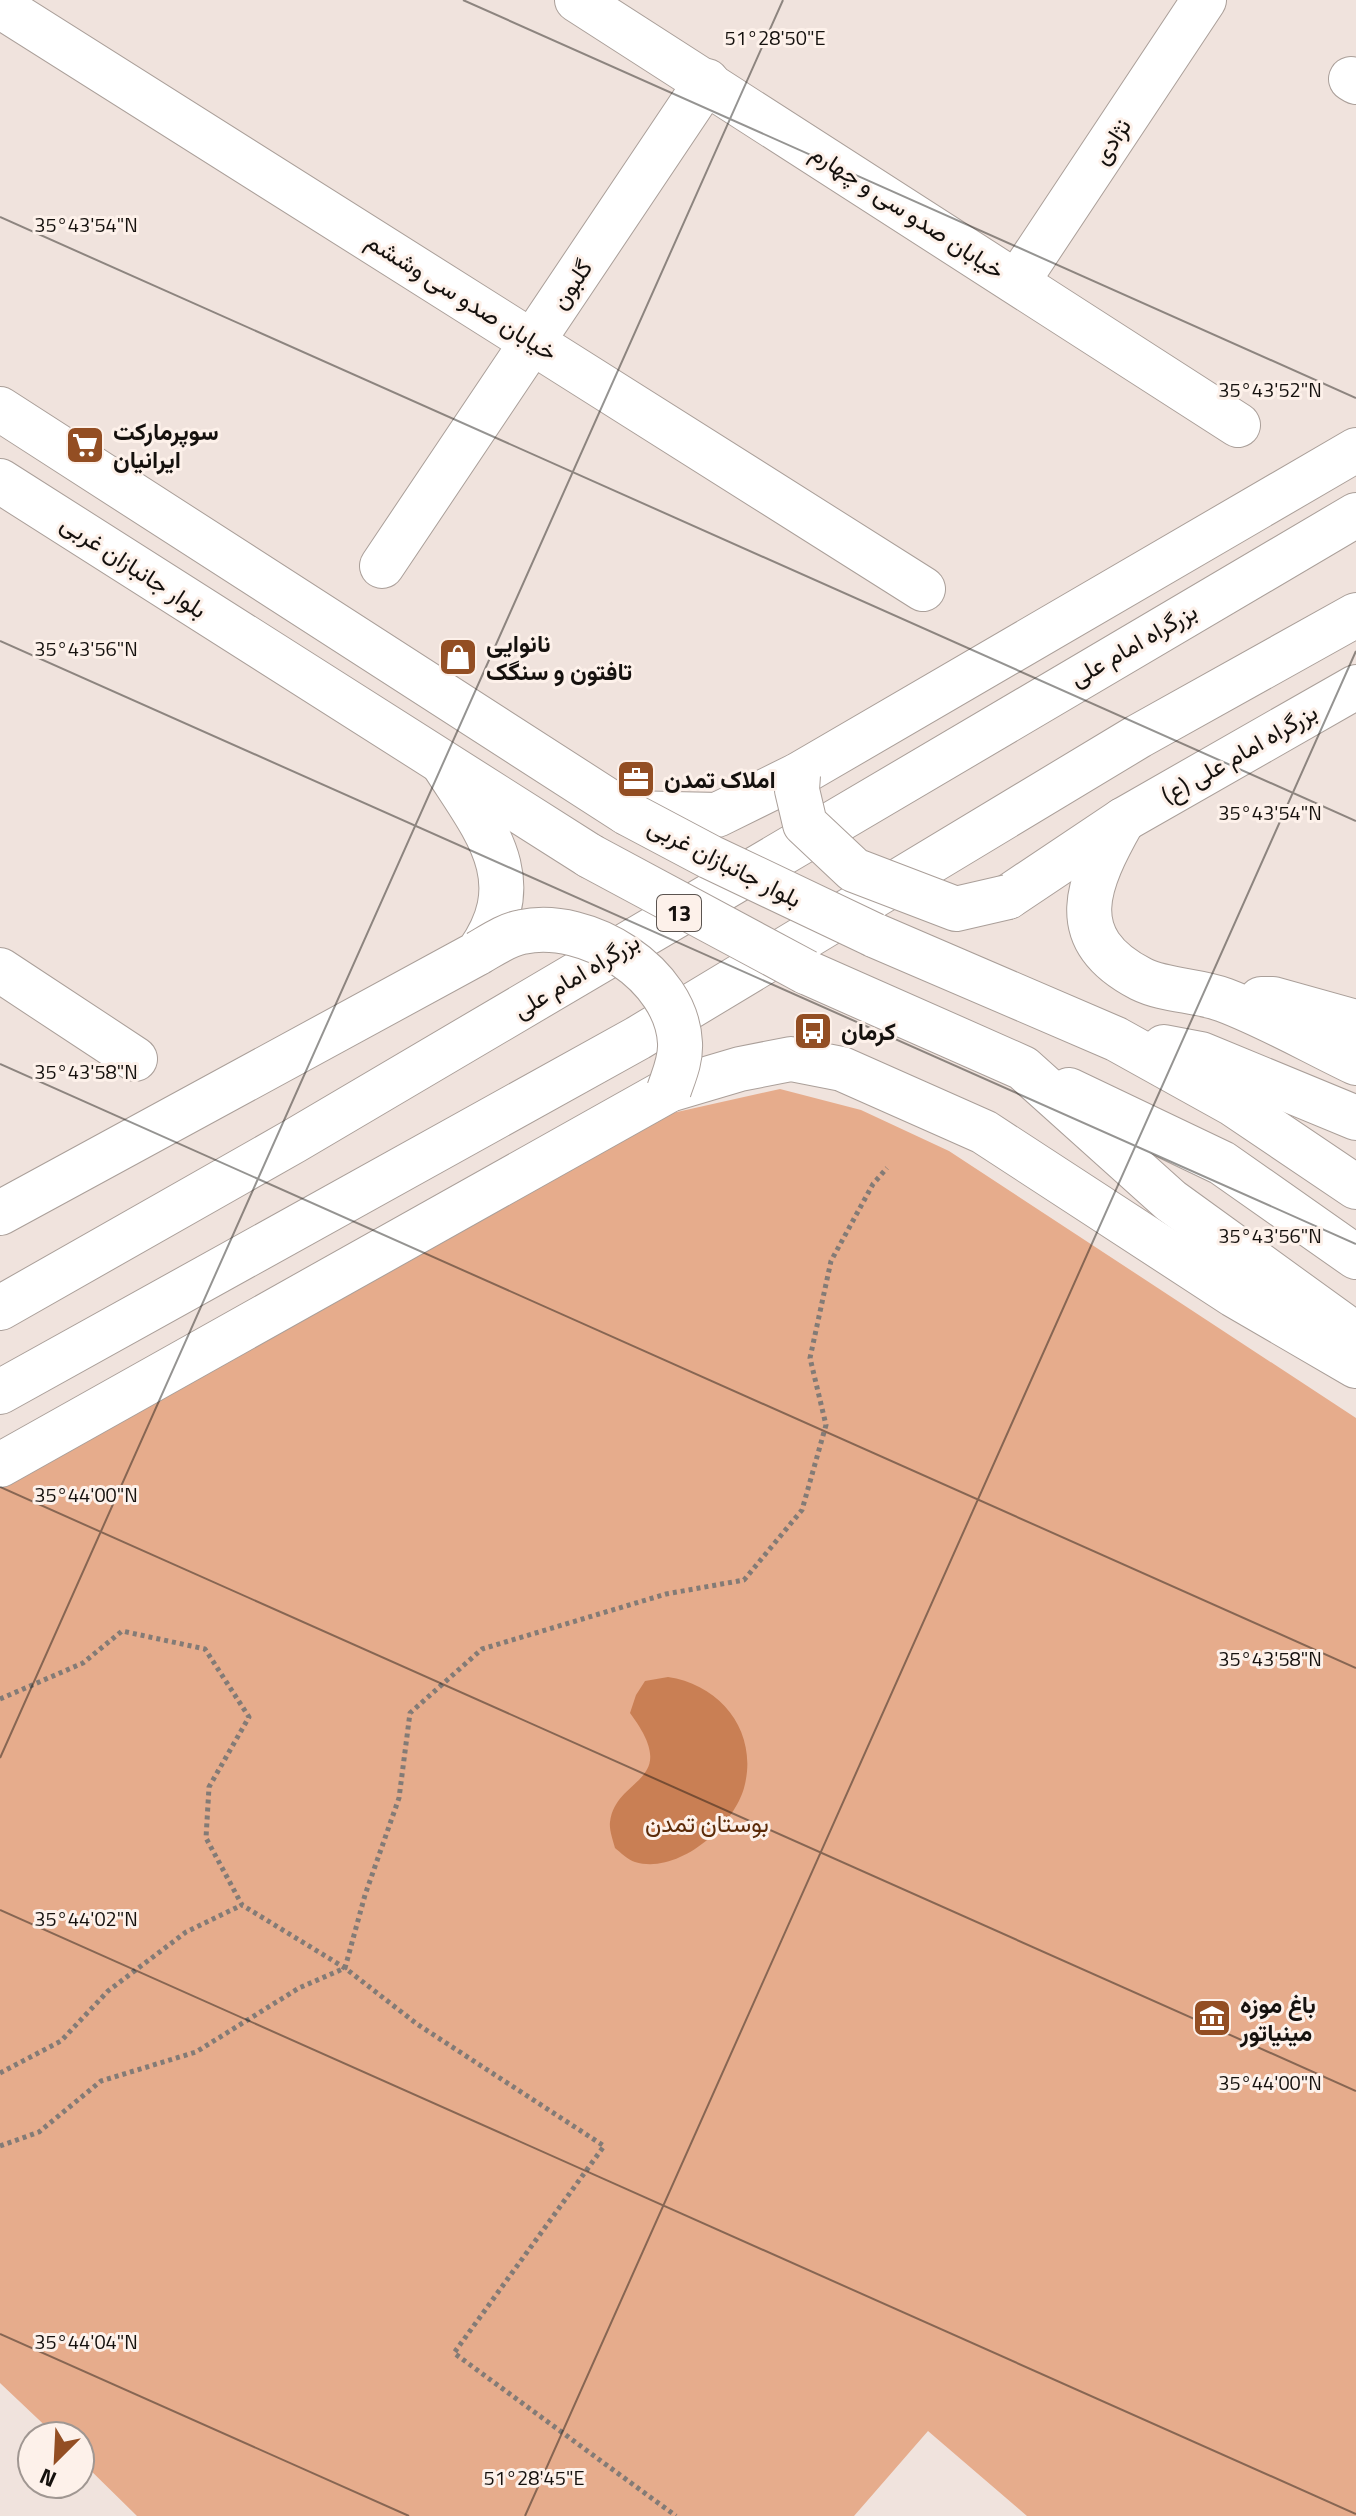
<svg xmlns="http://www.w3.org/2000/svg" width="1356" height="2516" viewBox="0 0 1356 2516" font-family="'Titillium Web',Vazirmatn,sans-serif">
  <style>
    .green { fill: #e6ac8c }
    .water { fill: #c97f54 }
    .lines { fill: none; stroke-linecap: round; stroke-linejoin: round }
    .minor-casing { stroke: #aa9f99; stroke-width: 46 }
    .major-casing { stroke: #aa9f99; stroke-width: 46 }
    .highway-casing { stroke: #aa9f99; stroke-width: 46 }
    .path { stroke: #837b76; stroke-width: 5; stroke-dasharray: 4 4; stroke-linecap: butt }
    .minor { stroke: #fff; stroke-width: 44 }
    .major { stroke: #fff; stroke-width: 44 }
    .highway { stroke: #fff; stroke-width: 44 }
    .major-bridge-casing { stroke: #aa9f99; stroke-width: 46; stroke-linecap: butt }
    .major-bridge { stroke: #fff; stroke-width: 44 }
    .ticks { fill: none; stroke: #15110e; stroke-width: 2; stroke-opacity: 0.45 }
    .labels { text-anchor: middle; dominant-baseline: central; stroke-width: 6; stroke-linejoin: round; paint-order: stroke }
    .shield { fill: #fdf1ea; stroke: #5b5450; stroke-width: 2 }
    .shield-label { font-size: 22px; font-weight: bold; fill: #15110e }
    .street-label { font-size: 24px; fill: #15110e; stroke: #fdf1ea }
    .poi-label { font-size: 24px; font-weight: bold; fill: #15110e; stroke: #fdf1ea; text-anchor: start }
    .park-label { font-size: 24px; fill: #5c2b09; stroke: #fdf1ea }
    .ticks-label { font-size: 20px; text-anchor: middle; fill: #15110e; stroke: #fdf1ea; stroke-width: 6; stroke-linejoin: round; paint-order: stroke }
  </style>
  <rect width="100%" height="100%" fill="#f0e3dd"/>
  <path class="green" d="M780,1089L861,1110L949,1151L1356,1418V2516H1027L928,2431L854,2516H137L80,2460V2436H56L0,2383V1484L668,1114Z"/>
  <path class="water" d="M668,1677C722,1685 759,1733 744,1788C733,1827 678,1875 635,1862C628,1860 620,1852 615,1848C613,1840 609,1830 610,1822C616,1775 683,1784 630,1713L636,1695L645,1681Z"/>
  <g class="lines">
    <g class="minor-casing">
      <g id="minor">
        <path d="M577,0L1238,425"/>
        <path d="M0,6L923,589"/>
        <path d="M1351,79L1356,82"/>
        <path d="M1017,282L1204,0"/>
        <path d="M382,566L707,81"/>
        <path d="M0,970L135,1059"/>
      </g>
    </g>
    <g class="major-casing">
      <g id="major">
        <path d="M0,409L627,813L717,815L798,775L1356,450"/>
        <path d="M0,481L590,856"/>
        <path d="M1123,820C1088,882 1062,938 1141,979C1165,991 1198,990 1224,1000C1269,1017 1312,1042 1356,1063"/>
        <path d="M1008,897L1123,820L1356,687"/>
        <path d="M874,935L1116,1039L1233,1104L1356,1187"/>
        <path d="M806,972L1023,1068L1171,1201L1356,1335"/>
        <path d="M1261,999H1273L1356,1022"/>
        <path d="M1164,1047L1201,1054L1356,1118"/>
        <path d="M1069,1090L1222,1163L1356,1257"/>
        <path d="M0,1213L478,953C530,880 485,829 444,765"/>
        <path d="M0,1465L669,1090L740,1069L791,1059L842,1069L984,1132L1234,1295L1356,1366"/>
      </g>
    </g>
    <g class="highway-casing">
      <g id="highway">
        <path d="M0,1308L294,1141L1356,515"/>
        <path d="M0,1392L638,1038L1139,736L1356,615"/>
      </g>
    </g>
    <g class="path">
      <path d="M0,1699L83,1663L122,1631L205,1649L249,1717L209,1787L206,1838L242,1905L345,1968L417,2024L604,2146L454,2353L676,2516"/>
      <path d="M0,2073L61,2041L108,1991L186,1932L242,1905"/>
      <path d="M0,2146L39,2132L101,2081L196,2052L299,1988L345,1968L365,1895L399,1798L410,1713L482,1649L666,1594L744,1580L802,1510L826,1425L810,1358L831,1261L873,1184L887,1168"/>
    </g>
    <use href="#minor" class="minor"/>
    <use href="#major" class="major"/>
    <use href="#highway" class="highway"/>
    <g class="major-bridge-casing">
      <g id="major-bridge">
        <path d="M798,775L797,790L805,824L854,870L956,909L1008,897"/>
        <path d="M627,813L710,857L874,935"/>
        <path d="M590,856L806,972"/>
        <path d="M478,953C492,945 506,935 522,932C587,918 677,974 680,1043C681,1060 674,1075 669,1090"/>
      </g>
    </g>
    <use href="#major-bridge" class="major-bridge"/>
  </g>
  <path class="ticks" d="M463,0L1356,398M0,217L1356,821M0,641L1356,1244M0,1064L1356,1668M0,1487L1356,2091M0,1758L783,0M0,1910L1356,2514M0,2334L409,2516M525,2516L1356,651"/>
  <defs>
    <g id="supermarket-square" transform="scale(2)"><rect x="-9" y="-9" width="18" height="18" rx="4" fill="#934e23" stroke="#fdf1ea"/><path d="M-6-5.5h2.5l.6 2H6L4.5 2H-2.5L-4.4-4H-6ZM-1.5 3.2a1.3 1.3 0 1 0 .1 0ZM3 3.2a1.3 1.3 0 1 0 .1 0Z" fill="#fff"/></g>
    <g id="shop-square" transform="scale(2)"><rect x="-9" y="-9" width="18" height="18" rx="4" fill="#934e23" stroke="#fdf1ea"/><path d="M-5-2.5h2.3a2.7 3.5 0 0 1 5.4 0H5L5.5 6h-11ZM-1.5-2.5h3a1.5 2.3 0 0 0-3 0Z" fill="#fff"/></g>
    <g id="office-square" transform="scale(2)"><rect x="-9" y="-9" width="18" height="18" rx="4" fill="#934e23" stroke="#fdf1ea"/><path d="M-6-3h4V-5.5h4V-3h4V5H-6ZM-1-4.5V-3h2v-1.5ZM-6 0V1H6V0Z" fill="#fff"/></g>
    <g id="bus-square" transform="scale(2)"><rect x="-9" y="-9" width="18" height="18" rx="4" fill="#934e23" stroke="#fdf1ea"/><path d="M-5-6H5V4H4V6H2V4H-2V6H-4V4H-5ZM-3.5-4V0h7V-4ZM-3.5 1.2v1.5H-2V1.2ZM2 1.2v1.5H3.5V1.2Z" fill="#fff"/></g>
    <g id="museum-square" transform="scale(2)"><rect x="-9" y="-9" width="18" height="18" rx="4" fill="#934e23" stroke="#fdf1ea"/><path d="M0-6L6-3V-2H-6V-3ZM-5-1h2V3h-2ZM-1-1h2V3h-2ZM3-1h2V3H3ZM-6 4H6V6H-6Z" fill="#fff"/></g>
  </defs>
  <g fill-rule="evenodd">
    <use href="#supermarket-square" x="85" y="445"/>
    <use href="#shop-square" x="458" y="657"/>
    <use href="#office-square" x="636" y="779"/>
    <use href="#bus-square" x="813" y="1031"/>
    <use href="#museum-square" x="1212" y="2018"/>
  </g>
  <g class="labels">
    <rect class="shield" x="657" y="895" width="44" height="36" rx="6"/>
    <g class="shield-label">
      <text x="679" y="913">13</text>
    </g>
    <g class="street-label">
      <text transform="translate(1111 141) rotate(-57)">نژادی</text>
      <text transform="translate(908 211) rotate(33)">خیابان صدو سی و چهارم</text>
      <text transform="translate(571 284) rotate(-56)">گلبون</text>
      <text transform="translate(462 296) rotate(32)">خیابان صدو سی وششم</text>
      <text transform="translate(134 566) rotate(33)">بلوار جانبازان غربی</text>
      <text transform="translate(1133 644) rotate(-30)">بزرگراه امام علی</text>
      <text transform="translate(1239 753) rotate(-30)">بزرگراه امام علی (ع)</text>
      <text transform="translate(725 862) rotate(27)">بلوار جانبازان غربی</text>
      <text transform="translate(576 975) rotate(-31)">بزرگراه امام علی</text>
    </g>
    <g class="poi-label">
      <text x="113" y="431">سوپرمارکت<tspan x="113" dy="28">ایرانیان</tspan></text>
      <text x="486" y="643">نانوایی<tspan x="486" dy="28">تافتون و سنگک</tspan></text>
      <text x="664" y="779">املاک تمدن</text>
      <text x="841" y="1031">کرمان</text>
      <text x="1240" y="2004">باغ موزه<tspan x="1240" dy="28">مینیاتور</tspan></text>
    </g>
    <g class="park-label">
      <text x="707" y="1823">بوستان تمدن</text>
    </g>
  </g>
  <g class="ticks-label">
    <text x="775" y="45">51°28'50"E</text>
    <text x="86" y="232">35°43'54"N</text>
    <text x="1270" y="397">35°43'52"N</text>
    <text x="86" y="656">35°43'56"N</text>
    <text x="1270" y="820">35°43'54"N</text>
    <text x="86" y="1079">35°43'58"N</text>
    <text x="1270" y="1243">35°43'56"N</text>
    <text x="86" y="1502">35°44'00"N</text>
    <text x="1270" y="1666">35°43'58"N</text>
    <text x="86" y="1926">35°44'02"N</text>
    <text x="1270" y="2090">35°44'00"N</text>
    <text x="86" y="2349">35°44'04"N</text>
    <text x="534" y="2485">51°28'45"E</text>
  </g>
  <g transform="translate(56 2460) rotate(204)"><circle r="38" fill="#fdf1ea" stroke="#a09792" stroke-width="2"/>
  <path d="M0-6L14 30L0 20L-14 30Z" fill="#934e23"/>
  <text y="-12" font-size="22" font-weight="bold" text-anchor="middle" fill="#15110e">N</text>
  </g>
</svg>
